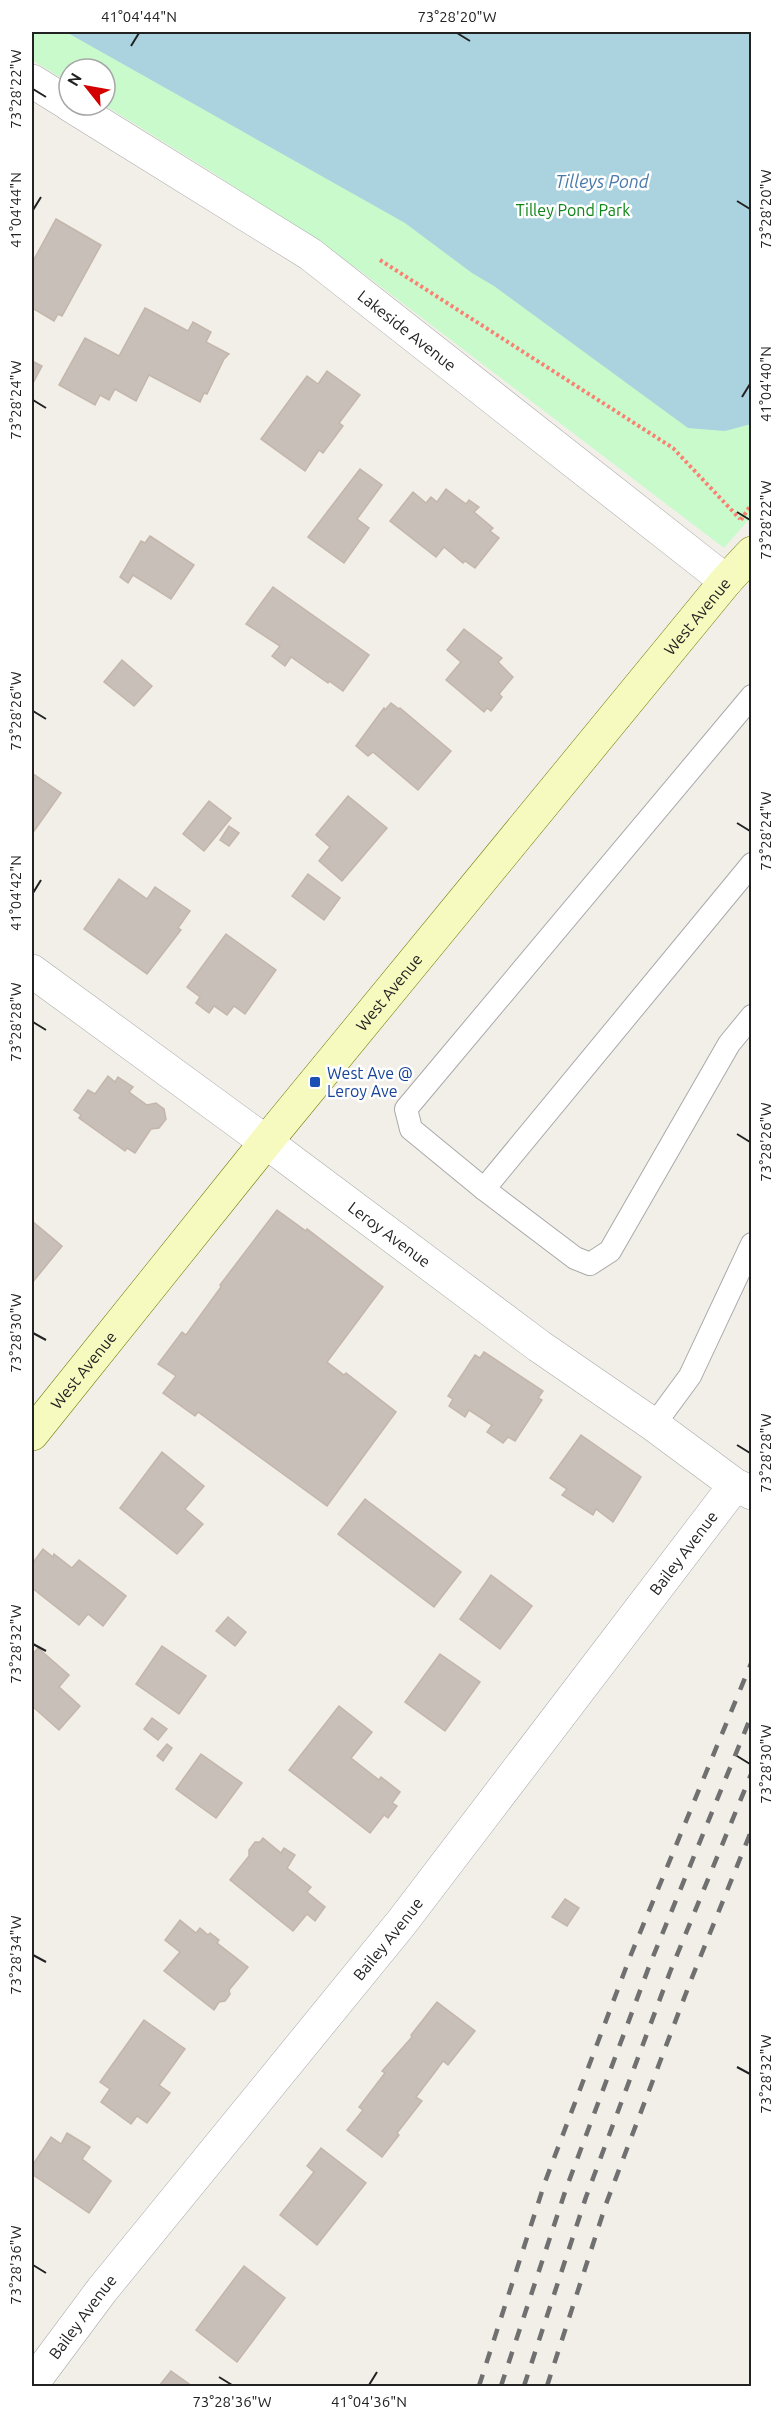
<svg xmlns="http://www.w3.org/2000/svg" width="783" height="2418" viewBox="0 0 783 2418" font-family="Ubuntu,sans-serif">
  <style>
    .park { fill: #c8facc }
    .water { fill: #aad3df }
    .building { fill: #c7bfb8; stroke: #c4b6ab; stroke-width: 1.5 }
    .lines { fill: none; stroke-linecap: round; stroke-linejoin: round }
    .service-casing { stroke: #a9a9a9; stroke-width: 24 }
    .minor-casing { stroke: #a9a9a9; stroke-width: 34 }
    .tertiary-casing { stroke: #a9a9a9; stroke-width: 34 }
    .secondary-casing { stroke: #707d05; stroke-width: 34 }
    .path { stroke: #fa8072; stroke-width: 4; stroke-dasharray: 3 3; stroke-linecap: butt }
    .service { stroke: #fff; stroke-width: 22 }
    .minor { stroke: #fff; stroke-width: 33 }
    .tertiary { stroke: #fff; stroke-width: 33 }
    .secondary { stroke: #f7fabf; stroke-width: 33 }
    .rail { stroke: #707070; stroke-width: 4.5; stroke-dasharray: 12 12; stroke-linecap: butt }
    .ticks { fill: none; stroke: #222; stroke-width: 2 }
    .transit-dot { fill: #1a4fb4; stroke: #fff; stroke-width: 2 }
    .labels { text-anchor: middle; dominant-baseline: central; stroke-width: 5; stroke-linejoin: round; paint-order: stroke }
    .park-label { font-size: 16px; fill: #0c8416; stroke: #fff }
    .street-label { font-size: 16px; fill: #222; stroke: #fff }
    .transit-label { font-size: 16px; fill: #164399; stroke: #fff; text-anchor: start }
    .water-label { font-size: 18px; font-style: italic; fill: #4a7aab; stroke: #fff }
    .neatline { fill: none; stroke: #222; stroke-width: 2 }
    .ticks-label { font-size: 15px; text-anchor: middle; fill: #222 }
  </style>
  <rect width="100%" height="100%" fill="#f2efe9"/>
  <path class="park" d="M32,32H751V517L724,548L359,270L215,174L104,105L105,69H69V83L32,60Z"/>
  <path class="water" d="M66,32H751V424L725,431L688,428L494,286L472,273L405,223Z"/>
  <g class="building">
    <path d="M56,219L101,245L62,316L58,314L54,321L32,308L34,300L32,298V263Z"/>
    <path d="M145,308L188,331L193,322L211,332L206,342L229,354L224,359L209,390L207,394L204,393L200,402L149,375L136,401L115,389L109,400L100,395L95,405L59,385L85,338L119,356Z"/>
    <path d="M32,361L42,366L32,385Z"/>
    <path d="M327,371L360,395L339,423L343,426L323,453L319,450L305,471L261,439L307,376L318,384Z"/>
    <path d="M360,469L382,485L357,519L369,528L344,563L308,537Z"/>
    <path d="M446,489L466,504L469,500L479,507L474,512L493,528L490,531L499,538L475,568L465,561L463,563L444,547L436,557L390,521L413,492L426,503L431,497L437,502Z"/>
    <path d="M150,536L194,565L171,599L133,575L128,583L120,577L141,541L145,543Z"/>
    <path d="M273,587L369,655L343,691L329,681L328,683L291,657L285,666L272,656L280,646L246,624Z"/>
    <path d="M464,629L502,658L498,662L513,677L499,694L502,697L491,711L487,708L484,712L446,680L461,662L447,650Z"/>
    <path d="M122,660L152,686L134,706L104,682Z"/>
    <path d="M391,703L399,709L400,708L451,751L418,790L373,752L368,756L356,746L384,708L385,710Z"/>
    <path d="M32,773L61,793L32,834Z"/>
    <path d="M348,796L387,828L342,881L319,861L330,847L316,835Z"/>
    <path d="M209,801L231,818L204,851L183,834Z"/>
    <path d="M229,826L239,833L229,846L220,840Z"/>
    <path d="M308,874L340,898L324,920L292,896Z"/>
    <path d="M119,879L147,899L155,887L190,911L178,928L181,930L147,974L84,929Z"/>
    <path d="M226,934L276,970L245,1014L234,1006L227,1015L214,1006L209,1013L196,1003L200,997L187,987Z"/>
    <path d="M108,1076L115,1082L118,1077L133,1087L129,1092L147,1105L156,1103L164,1109L166,1119L159,1128L151,1129L135,1153L127,1148L125,1151L79,1118L81,1115L74,1110L88,1090L95,1094Z"/>
    <path d="M277,1210L306,1231L307,1229L383,1287L327,1362L344,1375L346,1373L396,1412L327,1506L198,1412L195,1416L163,1393L176,1376L158,1364L182,1332L186,1335L221,1287L220,1285Z"/>
    <path d="M32,1221L62,1246L32,1283Z"/>
    <path d="M484,1352L543,1391L538,1398L542,1400L515,1441L508,1437L503,1443L487,1432L492,1425L469,1410L465,1417L449,1406L453,1399L448,1396L475,1355L480,1358Z"/>
    <path d="M581,1435L641,1477L613,1522L596,1509L593,1515L562,1495L567,1489L550,1478Z"/>
    <path d="M162,1452L204,1486L185,1509L203,1524L177,1554L120,1508Z"/>
    <path d="M365,1499L461,1572L434,1607L338,1534Z"/>
    <path d="M43,1549L53,1557L54,1554L72,1568L79,1560L126,1596L103,1626L88,1614L79,1625L32,1588V1564Z"/>
    <path d="M491,1575L532,1606L500,1649L460,1619Z"/>
    <path d="M228,1617L246,1632L235,1646L216,1631Z"/>
    <path d="M162,1646L206,1676L179,1714L136,1684Z"/>
    <path d="M38,1648L69,1675L59,1687L80,1706L59,1730L32,1706V1655Z"/>
    <path d="M440,1654L480,1682L445,1731L405,1702Z"/>
    <path d="M339,1706L372,1732L351,1758L379,1780L381,1777L400,1792L392,1803L397,1806L388,1818L384,1815L370,1833L289,1770Z"/>
    <path d="M152,1718L167,1729L158,1740L144,1729Z"/>
    <path d="M167,1744L172,1748L163,1761L157,1756Z"/>
    <path d="M201,1754L242,1783L216,1818L176,1789Z"/>
    <path d="M263,1838L281,1853L284,1848L295,1855L287,1868L311,1887L307,1892L325,1907L315,1921L307,1914L293,1931L230,1880L249,1856V1850L255,1842H260Z"/>
    <path d="M565,1899L579,1908L567,1926L552,1917Z"/>
    <path d="M180,1920L196,1933L200,1928L208,1935L210,1933L219,1940L217,1943L248,1967L229,1990L230,1994L225,2001L219,2002L214,2010L164,1971L180,1952L165,1940Z"/>
    <path d="M437,2002L475,2031L448,2065L443,2061L435,2072L416,2097L422,2101L397,2133L399,2135L382,2157L347,2130L363,2110L359,2107L385,2073L382,2071L412,2037L411,2035Z"/>
    <path d="M144,2020L185,2049L159,2085L170,2093L147,2123L137,2116L131,2124L101,2102L110,2089L100,2082Z"/>
    <path d="M67,2133L90,2147L82,2159L111,2181L89,2213L32,2174V2166L51,2137L61,2144Z"/>
    <path d="M321,2148L366,2183L317,2245L280,2215L314,2172L307,2166Z"/>
    <path d="M244,2266L285,2298L237,2362L196,2330Z"/>
    <path d="M171,2371L192,2386H159Z"/>
  </g>
  <g class="lines">
    <g class="service-casing">
      <g id="service">
        <path d="M752,696L406,1109L411,1129L484,1189L752,864"/>
        <path d="M484,1189L575,1258L590,1264L610,1251L729,1044L752,1016"/>
        <path d="M654,1425L690,1376L752,1244"/>
      </g>
    </g>
    <g class="minor-casing">
      <g id="minor">
        <path d="M32,81L69,104"/>
        <path id="s1" d="M70,105L310,254L726,581"/>
        <path id="s2" d="M32,2384L102,2290L402,1922L735,1485"/>
      </g>
    </g>
    <g class="tertiary-casing">
      <g id="tertiary">
        <path id="s3" d="M32,971L266,1142L539,1346L654,1425L735,1485L752,1493"/>
      </g>
    </g>
    <g class="secondary-casing">
      <g id="secondary">
        <path id="s4" d="M32,1434L266,1142L726,581L752,553"/>
      </g>
    </g>
    <g class="path">
      <path d="M380,260L673,448L740,519"/>
      <path d="M741,520L752,503"/>
    </g>
    <use href="#service" class="service"/>
    <use href="#minor" class="minor"/>
    <use href="#tertiary" class="tertiary"/>
    <use href="#secondary" class="secondary"/>
    <g class="rail">
      <path d="M479,2386L545,2182L630,1957L752,1661"/>
      <path d="M501,2386L566,2189L650,1964L752,1714"/>
      <path d="M524,2386L586,2197L670,1972L752,1772"/>
      <path d="M547,2386L606,2204L691,1980L752,1829"/>
    </g>
  </g>
  <path class="ticks" d="M457,33L470,41M131,46L139,33M33,89L46,97M737,201L750,209M33,210L41,197M742,397L750,384M33,400L46,408M737,512L750,520M33,711L46,719M737,823L750,831M33,893L41,880M33,1022L46,1030M737,1134L750,1142M33,1333L46,1340M737,1445L750,1453M33,1644L46,1651M737,1756L750,1764M33,1955L46,1962M737,2067L750,2074M33,2265L46,2273M219,2377L232,2385M369,2385L377,2372"/>
  <rect class="transit-dot" x="309" y="1076" width="12" height="12" rx="3"/>
  <g class="labels">
    <g class="park-label">
      <text x="573" y="210">Tilley Pond Park</text>
    </g>
    <g class="street-label">
      <text stroke="none"><textPath href="#s1" startOffset="406">Lakeside Avenue</textPath></text>
      <text stroke="none"><textPath href="#s4" startOffset="1054">West Avenue</textPath></text>
      <text stroke="none"><textPath href="#s4" startOffset="568">West Avenue</textPath></text>
      <text stroke="none"><textPath href="#s3" startOffset="444">Leroy Avenue</textPath></text>
      <text stroke="none"><textPath href="#s4" startOffset="82">West Avenue</textPath></text>
      <text stroke="none"><textPath href="#s2" startOffset="1056">Bailey Avenue</textPath></text>
      <text stroke="none"><textPath href="#s2" startOffset="570">Bailey Avenue</textPath></text>
      <text stroke="none"><textPath href="#s2" startOffset="84">Bailey Avenue</textPath></text>
    </g>
    <g class="transit-label">
      <text x="327" y="1073">West Ave @<tspan x="327" dy="18">Leroy Ave</tspan></text>
    </g>
    <g class="water-label">
      <text x="602" y="181">Tilleys Pond</text>
    </g>
  </g>
  <rect width="783" height="2418" fill="none" stroke="#ffffff" stroke-width="66"/>
  <g transform="translate(87 87) rotate(301)"><circle r="28" fill="#ffffff" stroke="#a7a7a7" stroke-width="1.5"/>
  <path d="M0-4.5L10 22L0 15L-10 22Z" fill="#d40000"/>
  <text y="-9" font-size="16" font-weight="bold" text-anchor="middle" fill="#222222">N</text>
  </g>
  <rect x="33" y="33" width="717" height="2352" class="neatline"/>
  <g class="ticks-label">
    <text x="139" y="22">41°04'44"N</text>
    <text x="457" y="22">73°28'20"W</text>
    <text transform="translate(16 89) rotate(-90)" y="5">73°28'22"W</text>
    <text transform="translate(766 209) rotate(-90)" y="5">73°28'20"W</text>
    <text transform="translate(16 210) rotate(-90)" y="5">41°04'44"N</text>
    <text transform="translate(766 384) rotate(-90)" y="5">41°04'40"N</text>
    <text transform="translate(16 400) rotate(-90)" y="5">73°28'24"W</text>
    <text transform="translate(766 520) rotate(-90)" y="5">73°28'22"W</text>
    <text transform="translate(16 711) rotate(-90)" y="5">73°28'26"W</text>
    <text transform="translate(766 831) rotate(-90)" y="5">73°28'24"W</text>
    <text transform="translate(16 893) rotate(-90)" y="5">41°04'42"N</text>
    <text transform="translate(16 1022) rotate(-90)" y="5">73°28'28"W</text>
    <text transform="translate(766 1142) rotate(-90)" y="5">73°28'26"W</text>
    <text transform="translate(16 1333) rotate(-90)" y="5">73°28'30"W</text>
    <text transform="translate(766 1453) rotate(-90)" y="5">73°28'28"W</text>
    <text transform="translate(16 1644) rotate(-90)" y="5">73°28'32"W</text>
    <text transform="translate(766 1764) rotate(-90)" y="5">73°28'30"W</text>
    <text transform="translate(16 1955) rotate(-90)" y="5">73°28'34"W</text>
    <text transform="translate(766 2074) rotate(-90)" y="5">73°28'32"W</text>
    <text transform="translate(16 2265) rotate(-90)" y="5">73°28'36"W</text>
    <text x="232" y="2407">73°28'36"W</text>
    <text x="369" y="2407">41°04'36"N</text>
  </g>
</svg>
